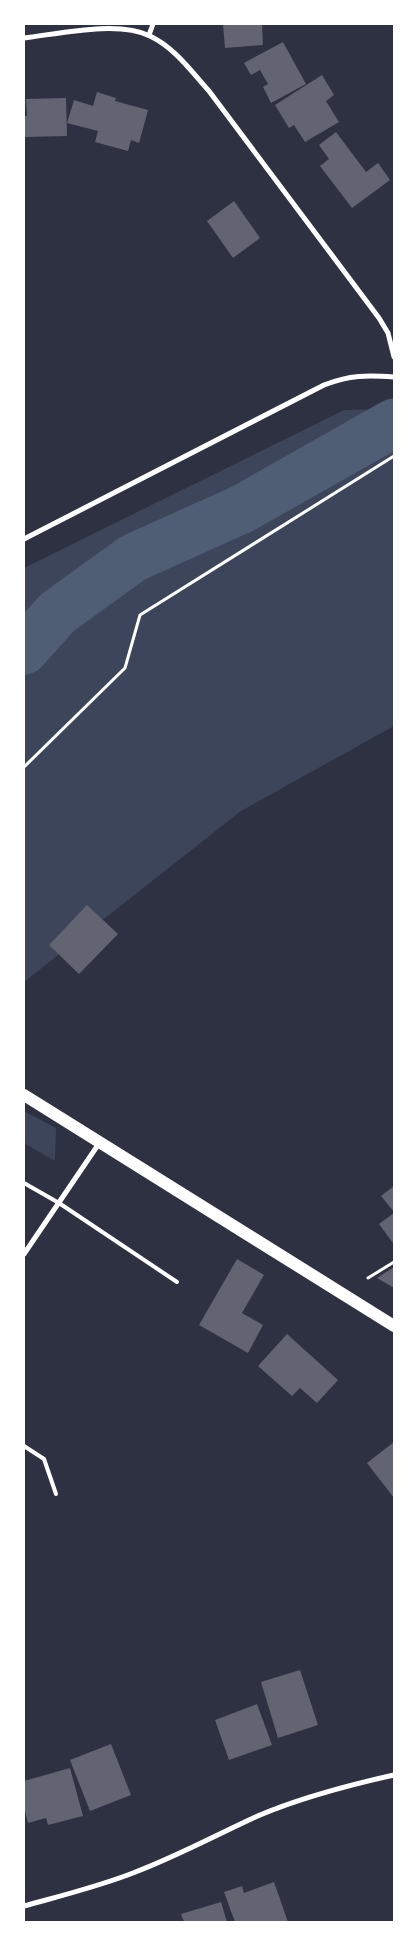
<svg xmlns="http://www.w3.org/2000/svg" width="418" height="1946" viewBox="0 0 418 1946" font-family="Ubuntu,sans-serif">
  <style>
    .green { fill: #3c4559 }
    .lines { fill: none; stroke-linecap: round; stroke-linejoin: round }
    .river { stroke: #4f5d75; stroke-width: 49 }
    .building { fill: #626471 }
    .path { stroke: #fff; stroke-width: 3 }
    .service { stroke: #fff; stroke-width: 4 }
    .minor { stroke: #fff; stroke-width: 5 }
    .primary { stroke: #fff; stroke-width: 12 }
  </style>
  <rect width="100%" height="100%" fill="#2d3142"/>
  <g class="green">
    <path d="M394,409V411L238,499L128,548L52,603L24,635V568L344,410Z"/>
    <path d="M394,423V726L241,811L24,982V650L57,613L133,558L242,509Z"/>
    <path d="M24,1111L56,1128L55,1161L24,1143Z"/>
  </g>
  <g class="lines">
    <path class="river" d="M24,650L57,613L133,558L242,509L394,423"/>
  </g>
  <g class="building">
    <path d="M223,24H262L263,45L225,48Z"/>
    <path d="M283,42L306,84L271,103L263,87L268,84L260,70L251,75L244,63Z"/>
    <path d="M322,75L334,95L326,101L339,122L305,142L294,125L289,128L275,105Z"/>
    <path d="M97,92L116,98L115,101L148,110L139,143L131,140L128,151L95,142L98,131L67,123L74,100L93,106Z"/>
    <path d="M66,98L67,136L24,137V116H27L26,99Z"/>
    <path d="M336,132L366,172L378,163L390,180L352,208L320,166L329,159L319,145Z"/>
    <path d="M234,201L260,238L233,258L207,221Z"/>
    <path d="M87,905L118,934L79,974L49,945Z"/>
    <path d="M394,1186V1212L381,1196Z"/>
    <path d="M394,1213V1242L393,1243L379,1224Z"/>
    <path d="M237,1259L264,1275L242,1313L263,1325L248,1353L199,1325Z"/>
    <path d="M394,1267V1288L377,1278Z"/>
    <path d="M287,1334L338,1380L317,1403L300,1388L292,1396L258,1366Z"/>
    <path d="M394,1442V1498L367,1463Z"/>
    <path d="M300,1670L318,1725L278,1738L261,1682Z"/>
    <path d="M257,1704L272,1745L229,1760L215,1720Z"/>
    <path d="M111,1744L131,1795L90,1811L70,1760Z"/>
    <path d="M70,1768L83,1816L48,1825L46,1818L28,1823L24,1807V1781Z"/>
    <path d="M274,1882L288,1922H235L224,1892L242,1886L244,1893Z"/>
    <path d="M221,1902L227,1922H184L181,1914Z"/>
  </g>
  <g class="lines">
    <g class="path">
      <path d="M24,767L125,668L140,615L394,456"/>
      <path d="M368,1278L394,1262"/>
    </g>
    <g class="service">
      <path d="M24,1183L59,1203L177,1282"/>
      <path d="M24,1446L44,1459L56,1494"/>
    </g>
    <g class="minor">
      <path d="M149,35L153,24"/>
      <path d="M24,38C58,34 118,20 150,36C175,48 191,71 209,91L379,318L388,333L394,357"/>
      <path d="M24,539L324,385C350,375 367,375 394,377"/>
      <path d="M24,1254L100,1142"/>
      <path d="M24,1906C60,1896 97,1887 133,1873C176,1857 218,1834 260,1815C303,1797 349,1785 394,1775"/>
    </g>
    <path class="primary" d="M24,1095L394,1326"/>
  </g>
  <rect width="418" height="1946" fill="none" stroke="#ffffff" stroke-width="50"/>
</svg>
